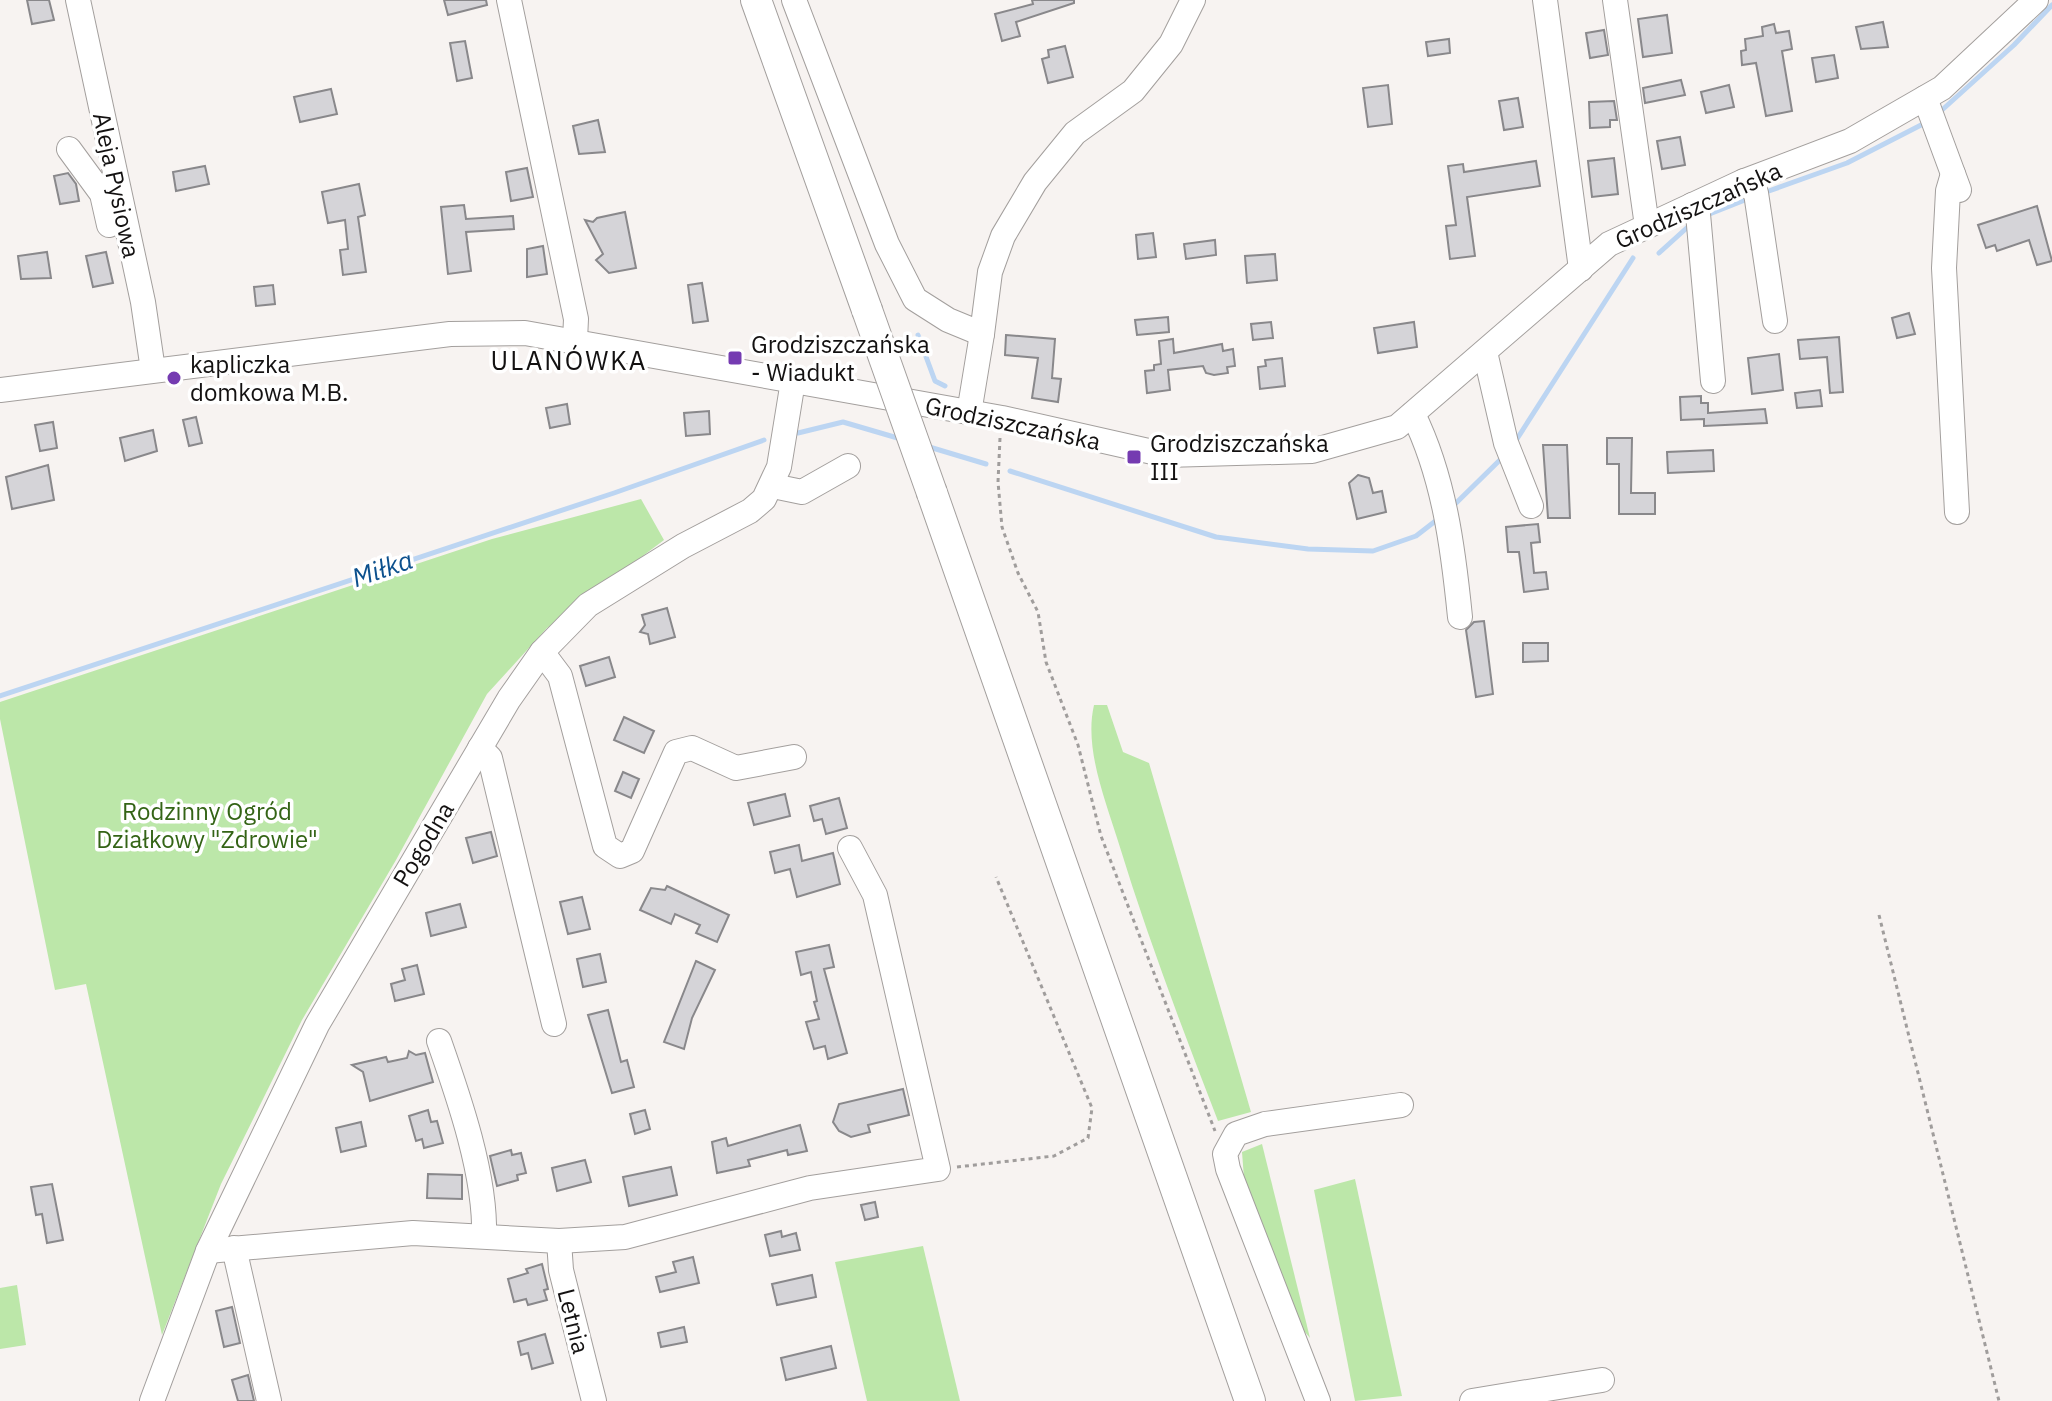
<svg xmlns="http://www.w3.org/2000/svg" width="2052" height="1401" viewBox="0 0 2052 1401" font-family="'IBM Plex Sans',sans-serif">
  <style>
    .green { fill: #bce7a9 }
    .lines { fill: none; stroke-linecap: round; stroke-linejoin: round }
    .stream { stroke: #bcd5f2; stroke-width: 5 }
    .building { fill: #d5d4d8; stroke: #89888b; stroke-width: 2 }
    .minor-casing { stroke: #a39f9d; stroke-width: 26 }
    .major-casing { stroke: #a39f9d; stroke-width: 32 }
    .path { stroke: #a09d9c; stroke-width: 3; stroke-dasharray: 4 4; stroke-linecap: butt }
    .minor { stroke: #fff; stroke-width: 24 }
    .major { stroke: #fff; stroke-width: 30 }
    .major-bridge-casing { stroke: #a39f9d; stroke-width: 32; stroke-linecap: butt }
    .major-bridge { stroke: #fff; stroke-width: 30 }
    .poi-dot { fill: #753bb1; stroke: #fff; stroke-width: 3 }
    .labels { text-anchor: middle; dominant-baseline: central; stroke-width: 7; stroke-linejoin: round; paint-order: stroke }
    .street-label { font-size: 24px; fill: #131111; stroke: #fff }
    .poi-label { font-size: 24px; fill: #131111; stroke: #fff; text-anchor: start }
    .park-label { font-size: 24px; fill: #346416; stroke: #fff }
    .neighbourhood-label { font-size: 26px; letter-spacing: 2px; fill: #131111; stroke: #fff }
    .water-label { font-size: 26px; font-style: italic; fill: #0c508d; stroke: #fff }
  </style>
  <rect width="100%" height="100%" fill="#f7f3f1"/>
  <g class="green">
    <path d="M641,499L664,540L547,628L487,694L396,860L302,1020L221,1184L162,1335L86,984L55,990L0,719V702L492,539Z"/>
    <path d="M1094,705H1107L1123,752L1149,763L1251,1112L1218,1121C1182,1028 1147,936 1118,841C1105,799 1084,748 1094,705Z"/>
    <path d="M1262,1144L1310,1338L1298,1324L1245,1191L1242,1152Z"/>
    <path d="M1355,1179L1402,1396L1355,1401L1314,1190Z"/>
    <path d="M923,1246L960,1401H867L835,1262Z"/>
    <path d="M17,1285L26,1345L0,1349V1288Z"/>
  </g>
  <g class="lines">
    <g class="stream">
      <path d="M1942,110L2014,45L2052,5"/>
      <path d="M1766,192L1847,163L1925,123"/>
      <path d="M1707,215L1750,198"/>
      <path d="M1659,253L1690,225"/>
      <path d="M918,335L935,381L945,386"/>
      <path d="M798,433L843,422L901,439"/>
      <path d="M1515,442L1633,258"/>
      <path d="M926,446L986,464"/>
      <path d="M1010,471L1216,537L1308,549L1373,551L1416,536L1438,519"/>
      <path d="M1451,508L1504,456"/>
      <path d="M0,696L614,493L764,440"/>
    </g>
  </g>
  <g class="building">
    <path d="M27,0H49L54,20L32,24Z"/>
    <path d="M444,0H486L487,5L448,15Z"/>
    <path d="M1032,0H1074V3L1016,22L1020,36L1002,41L995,14L1033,4Z"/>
    <path d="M1667,15L1672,53L1643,57L1638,19Z"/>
    <path d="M1883,22L1888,47L1861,49L1856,27Z"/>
    <path d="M1774,24L1776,33L1789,31L1792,49L1782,51L1792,111L1766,116L1756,63L1742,65L1741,51L1746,50L1745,39L1763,36L1762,27Z"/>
    <path d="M1604,30L1608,55L1590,58L1586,33Z"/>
    <path d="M1449,39L1450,53L1428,56L1426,42Z"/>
    <path d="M465,41L472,78L457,81L450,43Z"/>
    <path d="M1065,46L1073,77L1048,83L1042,59L1049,57L1048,50Z"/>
    <path d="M1834,55L1838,78L1816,82L1812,58Z"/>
    <path d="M1681,80L1685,95L1645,103L1643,88Z"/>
    <path d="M1388,85L1392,124L1368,127L1363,88Z"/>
    <path d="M1729,85L1734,107L1706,113L1701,92Z"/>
    <path d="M331,89L337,114L300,122L294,97Z"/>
    <path d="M1518,98L1523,127L1504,130L1499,101Z"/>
    <path d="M1614,101L1617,120H1610V127L1590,128L1589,102Z"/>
    <path d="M598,120L605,152L579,154L573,126Z"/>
    <path d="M1680,137L1685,165L1662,169L1657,141Z"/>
    <path d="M1614,158L1618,194L1592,197L1588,161Z"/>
    <path d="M1536,161L1540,186L1467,197L1475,256L1450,259L1446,226L1456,225L1448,166L1463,164L1464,172Z"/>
    <path d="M205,166L209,184L176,191L173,172Z"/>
    <path d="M527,168L533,197L511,201L506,172Z"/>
    <path d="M68,173L76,184L79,201L60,204L54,176Z"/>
    <path d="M359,184L365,215L358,217L366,272L343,275L340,250L348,249L345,220L328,223L322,192Z"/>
    <path d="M464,205L466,219L513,216L514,229L466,232L471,271L448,274L441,207Z"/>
    <path d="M2037,206L2052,261L2037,265L2029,240L1997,251L1995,245L1986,248L1978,225Z"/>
    <path d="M625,212L636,268L609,273L596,260L603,254L585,220L593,222L597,218Z"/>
    <path d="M1153,233L1156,257L1138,259L1136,235Z"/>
    <path d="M1215,240L1216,255L1186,259L1184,244Z"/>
    <path d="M543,246L547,274L527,277V249Z"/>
    <path d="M47,252L51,278L21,279L18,256Z"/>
    <path d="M106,252L113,283L93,287L86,256Z"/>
    <path d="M1275,254L1277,280L1247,283L1245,256Z"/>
    <path d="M702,283L708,321L693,323L688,285Z"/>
    <path d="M273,285L275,304L256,306L254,287Z"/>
    <path d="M1909,313L1915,334L1897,338L1892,318Z"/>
    <path d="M1168,317L1169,332L1137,335L1135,320Z"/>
    <path d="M1271,322L1273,338L1253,340L1251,324Z"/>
    <path d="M1414,322L1417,347L1378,353L1374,328Z"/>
    <path d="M1006,335L1055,339L1052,378L1061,379L1058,402L1032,398L1038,358L1005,355Z"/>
    <path d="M1839,337L1843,392L1830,393L1827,357L1800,359L1798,340Z"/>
    <path d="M1173,339L1174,353L1222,344L1223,351L1233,349L1235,366L1227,367L1228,373L1214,375L1206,373L1203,366L1168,370L1170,390L1147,393L1145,371L1154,370V365L1161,364L1159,341Z"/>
    <path d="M1779,354L1783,390L1752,394L1748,358Z"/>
    <path d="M1282,358L1285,386L1260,389L1258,367L1266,366L1265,360Z"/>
    <path d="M1820,390L1822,406L1797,408L1795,393Z"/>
    <path d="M1701,396V403H1708V413L1765,409L1767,423L1704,426V419L1681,420L1680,397Z"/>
    <path d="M567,404L570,424L550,428L546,408Z"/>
    <path d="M709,411L710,434L686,436L684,413Z"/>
    <path d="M196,417L202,443L189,446L183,420Z"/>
    <path d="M53,422L57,448L40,451L35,425Z"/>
    <path d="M153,430L157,451L125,461L120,438Z"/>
    <path d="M1607,438H1632L1631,493H1655V514H1619V464H1607Z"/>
    <path d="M1543,445H1567L1570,518H1548Z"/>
    <path d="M1713,450L1714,471L1668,473L1667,452Z"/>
    <path d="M48,465L54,500L12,509L6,477Z"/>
    <path d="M1358,475L1369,478L1373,493L1382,491L1386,512L1357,519L1349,483Z"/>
    <path d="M1538,524L1540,542L1531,543L1534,573L1546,572L1548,589L1524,592L1519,552H1508L1506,527Z"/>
    <path d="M667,608L675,637L650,644L648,634L640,632L645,625L642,615Z"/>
    <path d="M1484,621L1493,694L1476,697L1466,630L1474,622Z"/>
    <path d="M1523,643H1548V661L1523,662Z"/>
    <path d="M609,657L615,677L586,686L580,666Z"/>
    <path d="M624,717L654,731L644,753L614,740Z"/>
    <path d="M623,772L639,779L631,798L615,791Z"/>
    <path d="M785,794L790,816L754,825L748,803Z"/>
    <path d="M839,798L847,828L826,834L822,819L814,821L810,806Z"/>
    <path d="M491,832L497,856L473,863L466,838Z"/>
    <path d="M799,845L802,861L833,853L840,884L797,897L790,869L775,873L770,852Z"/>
    <path d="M667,886L729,915L717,942L696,933L700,925L675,914L671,924L640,910L651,888L665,890Z"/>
    <path d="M582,897L590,929L568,934L560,902Z"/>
    <path d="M460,904L466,927L431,936L426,913Z"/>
    <path d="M829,945L834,967L824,969L847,1053L828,1059L825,1046L814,1049L806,1022L819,1019L814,1002L817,1001L811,972L801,975L796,952Z"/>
    <path d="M600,954L606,982L583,987L577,959Z"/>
    <path d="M696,961L715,970L692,1018L684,1049L664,1042Z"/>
    <path d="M417,965L424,994L395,1001L391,984L405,980L402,969Z"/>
    <path d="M608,1010L621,1062L627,1060L634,1087L612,1093L588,1015Z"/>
    <path d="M409,1051L416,1055L425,1053L433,1082L370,1101L363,1072L352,1065L386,1057L388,1062L407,1058Z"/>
    <path d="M903,1089L909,1115L868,1125L870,1132L851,1137L839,1131L833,1122L839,1104Z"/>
    <path d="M428,1110L431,1122L437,1121L443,1143L424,1148L422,1139L416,1141L409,1116Z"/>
    <path d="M645,1110L650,1129L635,1134L630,1114Z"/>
    <path d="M361,1122L366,1146L341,1152L336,1128Z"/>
    <path d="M800,1125L807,1151L788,1155L787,1150L748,1160L750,1166L717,1173L712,1142L726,1138L728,1146Z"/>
    <path d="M511,1150L512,1155L521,1153L526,1173L517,1175L518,1180L497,1186L490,1156Z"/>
    <path d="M585,1160L591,1182L557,1191L552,1168Z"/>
    <path d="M671,1167L677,1195L629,1206L623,1177Z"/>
    <path d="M428,1174L462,1175V1199L427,1198Z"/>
    <path d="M52,1184L63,1240L47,1243L42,1214L36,1215L31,1187Z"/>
    <path d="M875,1202L878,1217L865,1220L861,1205Z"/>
    <path d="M781,1231L782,1237L796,1233L800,1250L770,1256L765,1235Z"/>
    <path d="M693,1257L699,1283L660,1292L656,1277L676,1272L673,1262Z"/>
    <path d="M542,1264L548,1289L544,1290L547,1300L528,1305L526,1299L514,1302L508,1279L528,1273L526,1269Z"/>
    <path d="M812,1275L816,1297L777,1305L772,1284Z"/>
    <path d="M232,1307L240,1343L224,1347L216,1311Z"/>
    <path d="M684,1327L687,1342L661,1347L658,1333Z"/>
    <path d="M545,1334L553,1363L532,1369L528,1353L521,1355L518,1342Z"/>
    <path d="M831,1346L836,1368L786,1380L781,1358Z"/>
    <path d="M248,1375L254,1401H238L232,1380Z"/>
  </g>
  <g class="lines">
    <g class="minor-casing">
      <g id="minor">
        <path d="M78,0L143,302L153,370"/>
        <path d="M509,0L576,319L575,340"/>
        <path d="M794,0L887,244L915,299L948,320L982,334L990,272L1003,236L1035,182L1075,133L1133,91L1171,44L1193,0"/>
        <path d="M1545,0L1581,269"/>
        <path d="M1615,0L1647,226"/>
        <path d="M1925,98L1959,190"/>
        <path d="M69,149L102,194L109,225"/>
        <path d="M1953,174L1948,191L1944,268L1957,512"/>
        <path d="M1744,181L1756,193L1775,321"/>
        <path d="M1692,205L1698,214L1713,381"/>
        <path d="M1485,352L1506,443L1531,506"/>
        <path d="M0,390L450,334L525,333L1002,418L1166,455L1312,451L1397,427L1609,244L1742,182L1850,141L1942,88L2036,0"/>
        <path d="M969,413L982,334"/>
        <path d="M1413,414C1444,477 1453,547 1460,617"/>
        <path d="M773,486L802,492L848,466"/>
        <path d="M542,652L560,676L605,846L620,856L632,851L676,752L692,748L736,768L794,757"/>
        <path d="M480,748L490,758L554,1024"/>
        <path d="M439,1041C459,1098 486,1176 484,1236"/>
        <path d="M559,1241L561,1270L594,1401"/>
        <path d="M234,1248L269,1401"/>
        <path d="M208,1251L413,1233L559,1241L625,1237L810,1188L938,1169L875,895L850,848"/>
        <path d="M152,1401L208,1251L317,1025L509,699L542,652L588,605L683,546L750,511L764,499L779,467L793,381"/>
        <path d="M1318,1401L1228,1169L1225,1154L1236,1134L1265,1124L1401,1105"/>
        <path d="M1472,1401L1602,1380"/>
      </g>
    </g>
    <g class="major-casing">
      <g id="major">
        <path d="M756,0L867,310"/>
        <path d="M932,493L1250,1401"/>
      </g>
    </g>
    <g class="path">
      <path d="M1000,438L998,482L1002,527L1018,573L1038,612L1046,662L1078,745L1101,836L1215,1131"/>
      <path d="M1879,915L1999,1401"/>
      <path d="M957,1167L1054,1156L1088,1138L1092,1108L996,877"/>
    </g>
    <use href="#minor" class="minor"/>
    <use href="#major" class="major"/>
    <g class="major-bridge-casing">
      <path id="major-bridge" d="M867,310L932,493"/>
    </g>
    <use href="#major-bridge" class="major-bridge"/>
  </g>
  <g class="poi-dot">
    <rect x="727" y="350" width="16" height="16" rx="4"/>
    <circle cx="174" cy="378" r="8"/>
    <rect x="1126" y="449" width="16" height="16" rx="4"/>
  </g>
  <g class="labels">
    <g class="street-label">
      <text transform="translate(117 185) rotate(78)">Aleja Pysiowa</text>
      <text transform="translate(1698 205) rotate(-24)">Grodziszczańska</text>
      <text transform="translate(1013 423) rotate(12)">Grodziszczańska</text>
      <text transform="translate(423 844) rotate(-59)">Pogodna</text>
      <text transform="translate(574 1321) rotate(76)">Letnia</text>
    </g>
    <g class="poi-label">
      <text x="751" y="344">Grodziszczańska<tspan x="751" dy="28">- Wiadukt</tspan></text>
      <text x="190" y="364">kapliczka<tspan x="190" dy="28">domkowa M.B.</tspan></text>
      <text x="1150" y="443">Grodziszczańska<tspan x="1150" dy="28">III</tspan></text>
    </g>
    <g class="park-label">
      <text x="207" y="811">Rodzinny Ogród<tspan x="207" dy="28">Działkowy "Zdrowie"</tspan></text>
    </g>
    <g class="neighbourhood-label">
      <text x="569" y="360">ULANÓWKA</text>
    </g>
    <g class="water-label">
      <text transform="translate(382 568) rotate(-19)">Miłka</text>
    </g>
  </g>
</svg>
